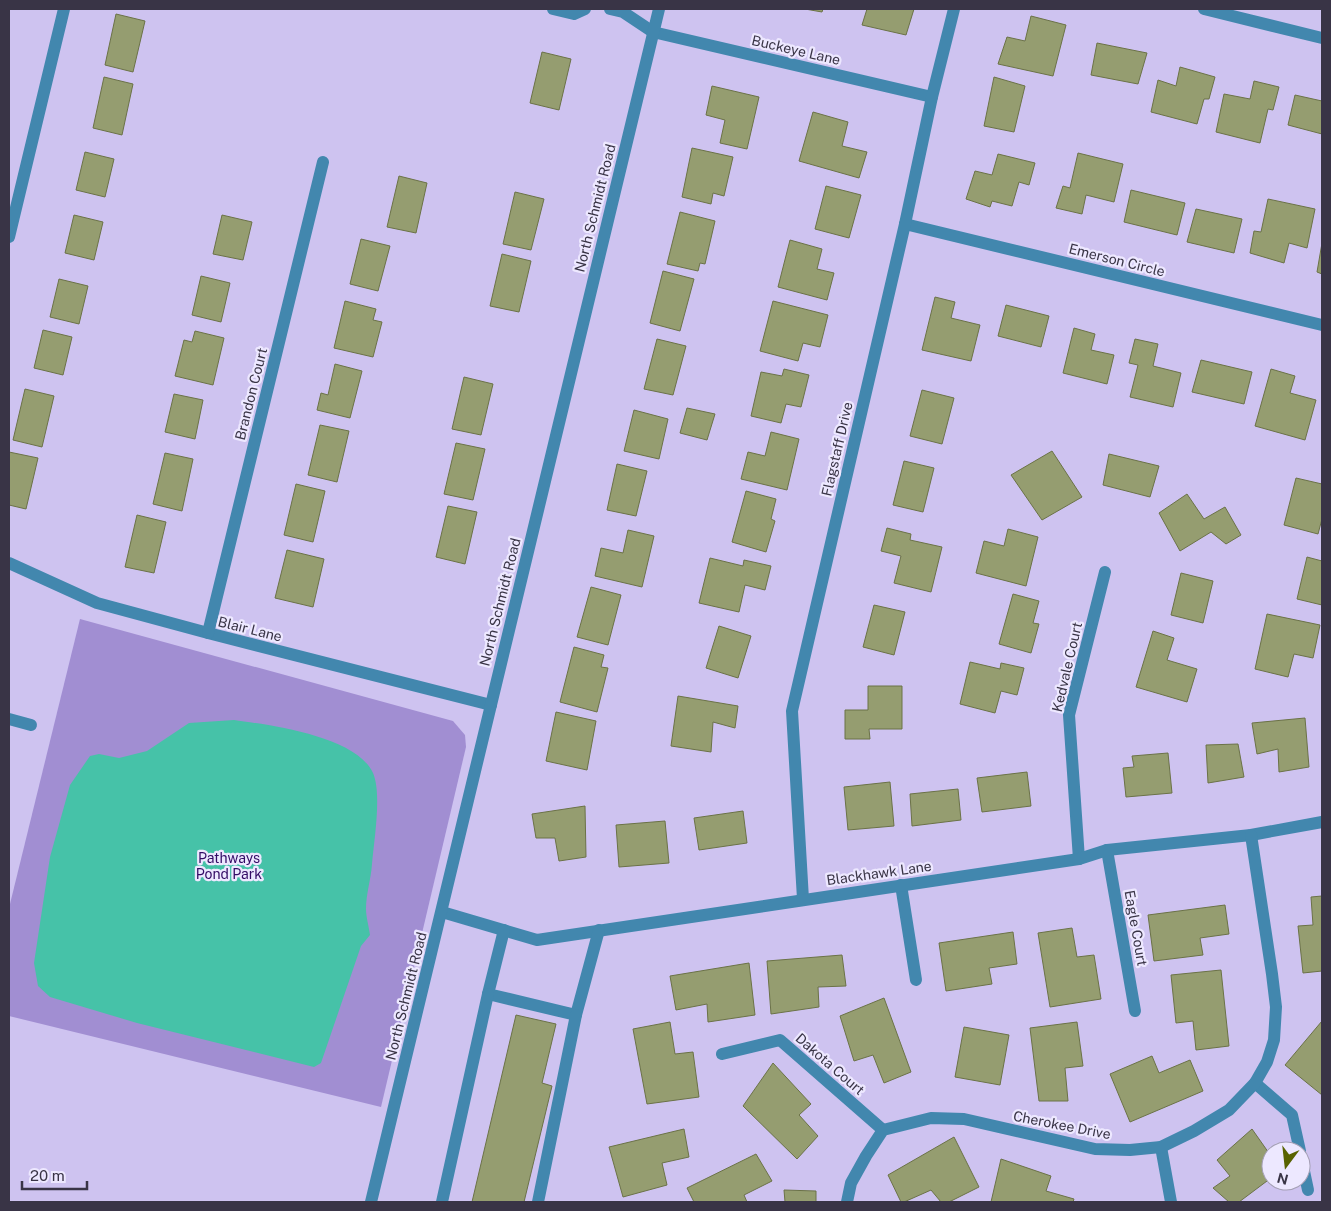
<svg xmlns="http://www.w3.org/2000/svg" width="1331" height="1211" viewBox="0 0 1331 1211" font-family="'Public Sans',sans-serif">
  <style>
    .green { fill: #a18ed2 }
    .water { fill: #46c2a8 }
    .building { fill: #959d70; stroke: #6b7247 }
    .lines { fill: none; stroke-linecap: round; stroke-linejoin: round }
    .minor { stroke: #4287ae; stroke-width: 12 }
    .labels { text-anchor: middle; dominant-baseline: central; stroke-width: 4.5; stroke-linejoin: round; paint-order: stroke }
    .street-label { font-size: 14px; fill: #393446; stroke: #ede8ff }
    .park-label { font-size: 14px; fill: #330b65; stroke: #ede8ff }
  </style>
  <rect width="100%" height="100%" fill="#cec3f0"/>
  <path class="green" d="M80,619L453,721L465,735L466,747L381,1107L9,1016V908Z"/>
  <path class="water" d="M234,720C270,725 356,736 373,773C382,794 374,840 372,864C371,879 366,894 366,909C366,917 369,927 370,935L361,946L321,1063L314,1067L137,1023L50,997L38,986L34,963L50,857L70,785L90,756L99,754L119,758L147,751L189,723Z"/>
  <g class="building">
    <path d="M805,9H823L822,12Z"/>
    <path d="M867,9H914L906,35L862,25Z"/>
    <path d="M116,14L145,21L133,72L105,65Z"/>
    <path d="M1031,16L1066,25L1053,76L998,64L1007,37L1025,41Z"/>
    <path d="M1097,43L1147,53L1138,84L1091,75Z"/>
    <path d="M542,52L571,59L559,110L530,103Z"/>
    <path d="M1180,67L1215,77L1209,99H1204L1197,124L1151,112L1158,80L1176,86Z"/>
    <path d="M104,77L133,84L122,135L93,128Z"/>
    <path d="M994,77L1025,86L1014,132L984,126Z"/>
    <path d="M1254,81L1279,87L1273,110L1268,109L1260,143L1216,132L1224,94L1250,99Z"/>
    <path d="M712,86L759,97L747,149L720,143L725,120L706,115Z"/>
    <path d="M1295,95L1322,101V134L1288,125Z"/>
    <path d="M813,112L848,122L842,146L867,152L859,178L799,161Z"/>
    <path d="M692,148L733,157L724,196L713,193L711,204L682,197Z"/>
    <path d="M85,152L114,159L105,197L76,190Z"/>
    <path d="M1078,153L1123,164L1114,202L1086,195L1082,214L1056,208L1063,186L1070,188Z"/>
    <path d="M998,154L1035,163L1029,185L1019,182L1012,206L992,201L990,207L966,199L975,171L992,175Z"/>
    <path d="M399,176L427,183L416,233L387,227Z"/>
    <path d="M826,186L861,195L849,238L815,229Z"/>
    <path d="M1131,190L1185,203L1177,235L1124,222Z"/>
    <path d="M515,192L544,199L531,250L503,244Z"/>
    <path d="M1268,199L1315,209L1307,248L1289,243L1284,263L1250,253L1254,231L1261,232Z"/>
    <path d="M1196,209L1242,219L1234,253L1187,242Z"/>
    <path d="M680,212L715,221L705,264L700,263L698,271L667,264Z"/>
    <path d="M74,215L103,222L94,260L65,253Z"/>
    <path d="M222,215L252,222L243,260L213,254Z"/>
    <path d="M361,239L390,246L378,291L350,284Z"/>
    <path d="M790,240L822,249L817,269L834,273L827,300L778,287Z"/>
    <path d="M1322,243V274L1317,272Z"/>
    <path d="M502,254L531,261L519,312L490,306Z"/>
    <path d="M663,271L694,279L680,331L650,323Z"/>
    <path d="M201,276L230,283L221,322L192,315Z"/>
    <path d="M59,279L88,286L79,324L50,317Z"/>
    <path d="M935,297L955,302L951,318L980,325L971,361L922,350Z"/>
    <path d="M345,301L376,309L373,320L382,322L373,357L334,348Z"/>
    <path d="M773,301L828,315L820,347L803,343L798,361L760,351Z"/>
    <path d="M1006,305L1049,316L1041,347L998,336Z"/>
    <path d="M1074,328L1095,334L1091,350L1114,355L1107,384L1063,373Z"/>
    <path d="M43,330L72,337L63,375L34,368Z"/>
    <path d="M195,331L224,338L213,385L175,376L184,340L192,342Z"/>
    <path d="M657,339L686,346L673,395L644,389Z"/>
    <path d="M1135,339L1158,344L1153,366L1181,373L1173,407L1130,397L1138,365L1129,363Z"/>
    <path d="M1201,360L1252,372L1244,404L1192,392Z"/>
    <path d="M335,364L362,371L350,418L317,410L321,393L328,395Z"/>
    <path d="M784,369L809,375L801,407L786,404L781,423L751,416L761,372L782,376Z"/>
    <path d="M1271,369L1295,376L1290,393L1316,400L1305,440L1255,426Z"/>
    <path d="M464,377L493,384L481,435L452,429Z"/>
    <path d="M25,389L54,396L42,447L13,440Z"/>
    <path d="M922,390L954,398L942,444L910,436Z"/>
    <path d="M174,394L203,400L195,439L165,432Z"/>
    <path d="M687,408L715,414L707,440L680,433Z"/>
    <path d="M634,410L668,419L659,459L624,451Z"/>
    <path d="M320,425L349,431L337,482L308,475Z"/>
    <path d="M771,432L799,439L787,490L741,479L748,452L765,456Z"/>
    <path d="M456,443L485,449L473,500L444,494Z"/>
    <path d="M1052,451L1082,497L1042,520L1011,475Z"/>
    <path d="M9,452L38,458L26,509L9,505Z"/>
    <path d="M165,453L193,459L182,511L153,504Z"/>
    <path d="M1109,454L1159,466L1150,497L1103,485Z"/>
    <path d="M904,461L934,468L923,512L893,505Z"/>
    <path d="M617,464L647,471L636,516L607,510Z"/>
    <path d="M1296,478L1322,484V519L1318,534L1284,525Z"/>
    <path d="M296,484L325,491L313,542L284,535Z"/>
    <path d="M746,491L776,499L771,519L775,521L766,552L732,542Z"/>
    <path d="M1187,494L1204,519L1225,507L1241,535L1226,544L1211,532L1180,551L1159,513Z"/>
    <path d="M448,506L477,512L465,564L436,557Z"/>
    <path d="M137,515L166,522L154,573L125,567Z"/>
    <path d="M887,528L911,534L910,540L942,547L931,592L894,583L901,556L881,551Z"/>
    <path d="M1008,529L1038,537L1026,586L976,573L984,541L1004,546Z"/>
    <path d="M628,530L654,536L642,587L595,576L601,548L623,553Z"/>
    <path d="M287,550L324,559L313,607L275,598Z"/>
    <path d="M1307,557L1322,561V605L1297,599Z"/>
    <path d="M710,558L743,566L744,560L771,566L765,590L745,585L739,612L699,603Z"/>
    <path d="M1181,573L1213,581L1203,623L1171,615Z"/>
    <path d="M591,587L621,595L608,645L577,637Z"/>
    <path d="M1013,594L1039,601L1033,623L1039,624L1031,653L999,644Z"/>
    <path d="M874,605L905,612L894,655L863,647Z"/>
    <path d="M1267,614L1320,625L1313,658L1294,654L1288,677L1255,669Z"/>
    <path d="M719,626L751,636L738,678L706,668Z"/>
    <path d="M1153,631L1174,638L1167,660L1197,669L1187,702L1136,687Z"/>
    <path d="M574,647L604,655L601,667L608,668L597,712L560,702Z"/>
    <path d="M970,662L1000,669L1001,663L1024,668L1017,695L1001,691L995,713L960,704Z"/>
    <path d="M868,686H902V729H869L870,739H845V710H868Z"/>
    <path d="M678,696L738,706L735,728L713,722L711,752L671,746Z"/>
    <path d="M556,712L596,721L587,770L546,761Z"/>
    <path d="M1305,718L1309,767L1279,772L1278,749L1257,754L1252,723Z"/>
    <path d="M1238,744L1244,777L1208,783L1206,745Z"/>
    <path d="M1168,753L1172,793L1126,797L1123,768L1134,767L1132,756Z"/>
    <path d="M1027,772L1031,806L982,812L977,778Z"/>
    <path d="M890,782L894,826L848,830L844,787Z"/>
    <path d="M958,789L961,820L912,826L910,794Z"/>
    <path d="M585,806L586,857L559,861L555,838H536L532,814Z"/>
    <path d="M743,811L747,843L699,850L694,818Z"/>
    <path d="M665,821L669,863L619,867L616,825Z"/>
    <path d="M1322,896V971L1303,973L1298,926L1313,925L1311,897Z"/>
    <path d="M1225,905L1229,934L1200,938L1203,955L1154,961L1148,915Z"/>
    <path d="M1072,928L1077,957L1094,955L1101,999L1050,1007L1038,933Z"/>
    <path d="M1013,932L1017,964L989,968L992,984L946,991L939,943Z"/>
    <path d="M842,955L846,986L818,987L819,1007L771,1014L767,961Z"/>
    <path d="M749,963L755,1015L708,1022L707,1004L676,1010L670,976Z"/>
    <path d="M1221,970L1229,1046L1196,1050L1193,1021L1176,1023L1171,975Z"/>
    <path d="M884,998L911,1072L884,1083L873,1055L854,1061L840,1016Z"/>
    <path d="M516,1015L556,1024L542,1083L552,1086L524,1202H472Z"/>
    <path d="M1322,1021V1095L1285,1065Z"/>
    <path d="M670,1022L675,1054L693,1052L699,1097L647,1104L633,1029Z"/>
    <path d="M1077,1022L1083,1066L1065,1068L1068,1101H1039L1030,1028Z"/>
    <path d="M964,1027L1009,1035L1000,1085L955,1077Z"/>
    <path d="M1152,1056L1159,1073L1190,1060L1203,1091L1130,1122L1110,1074Z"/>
    <path d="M773,1063L811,1104L799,1115L818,1136L797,1159L743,1106Z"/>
    <path d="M684,1129L689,1157L662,1163L667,1185L623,1197L609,1147Z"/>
    <path d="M1252,1129L1271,1156V1178L1239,1202H1229L1213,1188L1230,1176L1217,1160Z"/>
    <path d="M954,1137L979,1187L949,1202H941L931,1190L904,1202H901L888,1175Z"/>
    <path d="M756,1154L772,1181L744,1195L747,1202H694L687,1188Z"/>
    <path d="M1001,1159L1051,1176L1046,1191L1074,1199L1073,1202H991Z"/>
    <path d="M784,1190L816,1191V1202H785Z"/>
  </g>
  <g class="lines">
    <g class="minor">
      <path d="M553,9L574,14L585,9"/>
      <path d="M610,9L623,12L653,32L932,97"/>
      <path d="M1204,9L1322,38"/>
      <path d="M905,224L1322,325"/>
      <path d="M9,237L64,9"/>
      <path d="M9,563L97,603L208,633L491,705"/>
      <path d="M208,633L323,162"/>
      <path d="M9,719L31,725"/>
      <path d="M1107,850L1135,1011"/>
      <path d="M1079,859L1069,715L1105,572"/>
      <path d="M901,885L916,980"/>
      <path d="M803,899L792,711L905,224L932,97L954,9"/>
      <path d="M442,912L537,940L1079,859L1107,850L1251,835L1322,822"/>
      <path d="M504,930L488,994L576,1015L599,930"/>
      <path d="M722,1054L780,1040L883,1130"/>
      <path d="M1255,1083L1292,1115L1300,1151"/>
      <path d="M1161,1147L1171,1202"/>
      <path d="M1301,1157L1308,1190"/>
      <path d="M371,1202L659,9"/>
      <path d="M442,1202L488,994"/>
      <path d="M538,1202L576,1015"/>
      <path d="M847,1202L851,1183L866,1156L883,1130L931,1118L964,1119L1095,1149L1130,1150L1161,1147L1194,1131L1229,1110L1255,1083L1267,1062L1274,1040L1276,1007L1272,974L1251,835"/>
    </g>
  </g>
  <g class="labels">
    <g class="street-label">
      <text transform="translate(796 50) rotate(13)">Buckeye Lane</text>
      <text transform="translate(595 208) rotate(-76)">North Schmidt Road</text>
      <text transform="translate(1117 260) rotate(14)">Emerson Circle</text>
      <text transform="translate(251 394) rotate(-76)">Brandon Court</text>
      <text transform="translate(837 449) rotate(-77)">Flagstaff Drive</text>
      <text transform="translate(500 602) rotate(-76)">North Schmidt Road</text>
      <text transform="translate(250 629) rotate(14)">Blair Lane</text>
      <text transform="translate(1067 667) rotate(-77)">Kedvale Court</text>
      <text transform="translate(879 873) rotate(-8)">Blackhawk Lane</text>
      <text transform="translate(1136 928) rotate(80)">Eagle Court</text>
      <text transform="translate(406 996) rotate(-76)">North Schmidt Road</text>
      <text transform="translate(830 1064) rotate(41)">Dakota Court</text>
      <text transform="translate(1062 1125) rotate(11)">Cherokee Drive</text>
    </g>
    <g class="park-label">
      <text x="229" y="858">Pathways<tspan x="229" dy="16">Pond Park</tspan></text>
    </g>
  </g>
  <rect width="1331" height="1211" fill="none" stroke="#393446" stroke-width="20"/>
  <g transform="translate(1286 1166) rotate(195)"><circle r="24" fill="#ede8ff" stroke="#a5a0b5"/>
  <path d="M0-4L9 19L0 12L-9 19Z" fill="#586200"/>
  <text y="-8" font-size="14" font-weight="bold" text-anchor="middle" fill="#393446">N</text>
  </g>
  <path d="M22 1181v8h65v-8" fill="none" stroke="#393446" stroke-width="2.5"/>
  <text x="30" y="1181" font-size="15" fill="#393446" stroke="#ede8ff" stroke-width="4" paint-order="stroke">20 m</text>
</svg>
